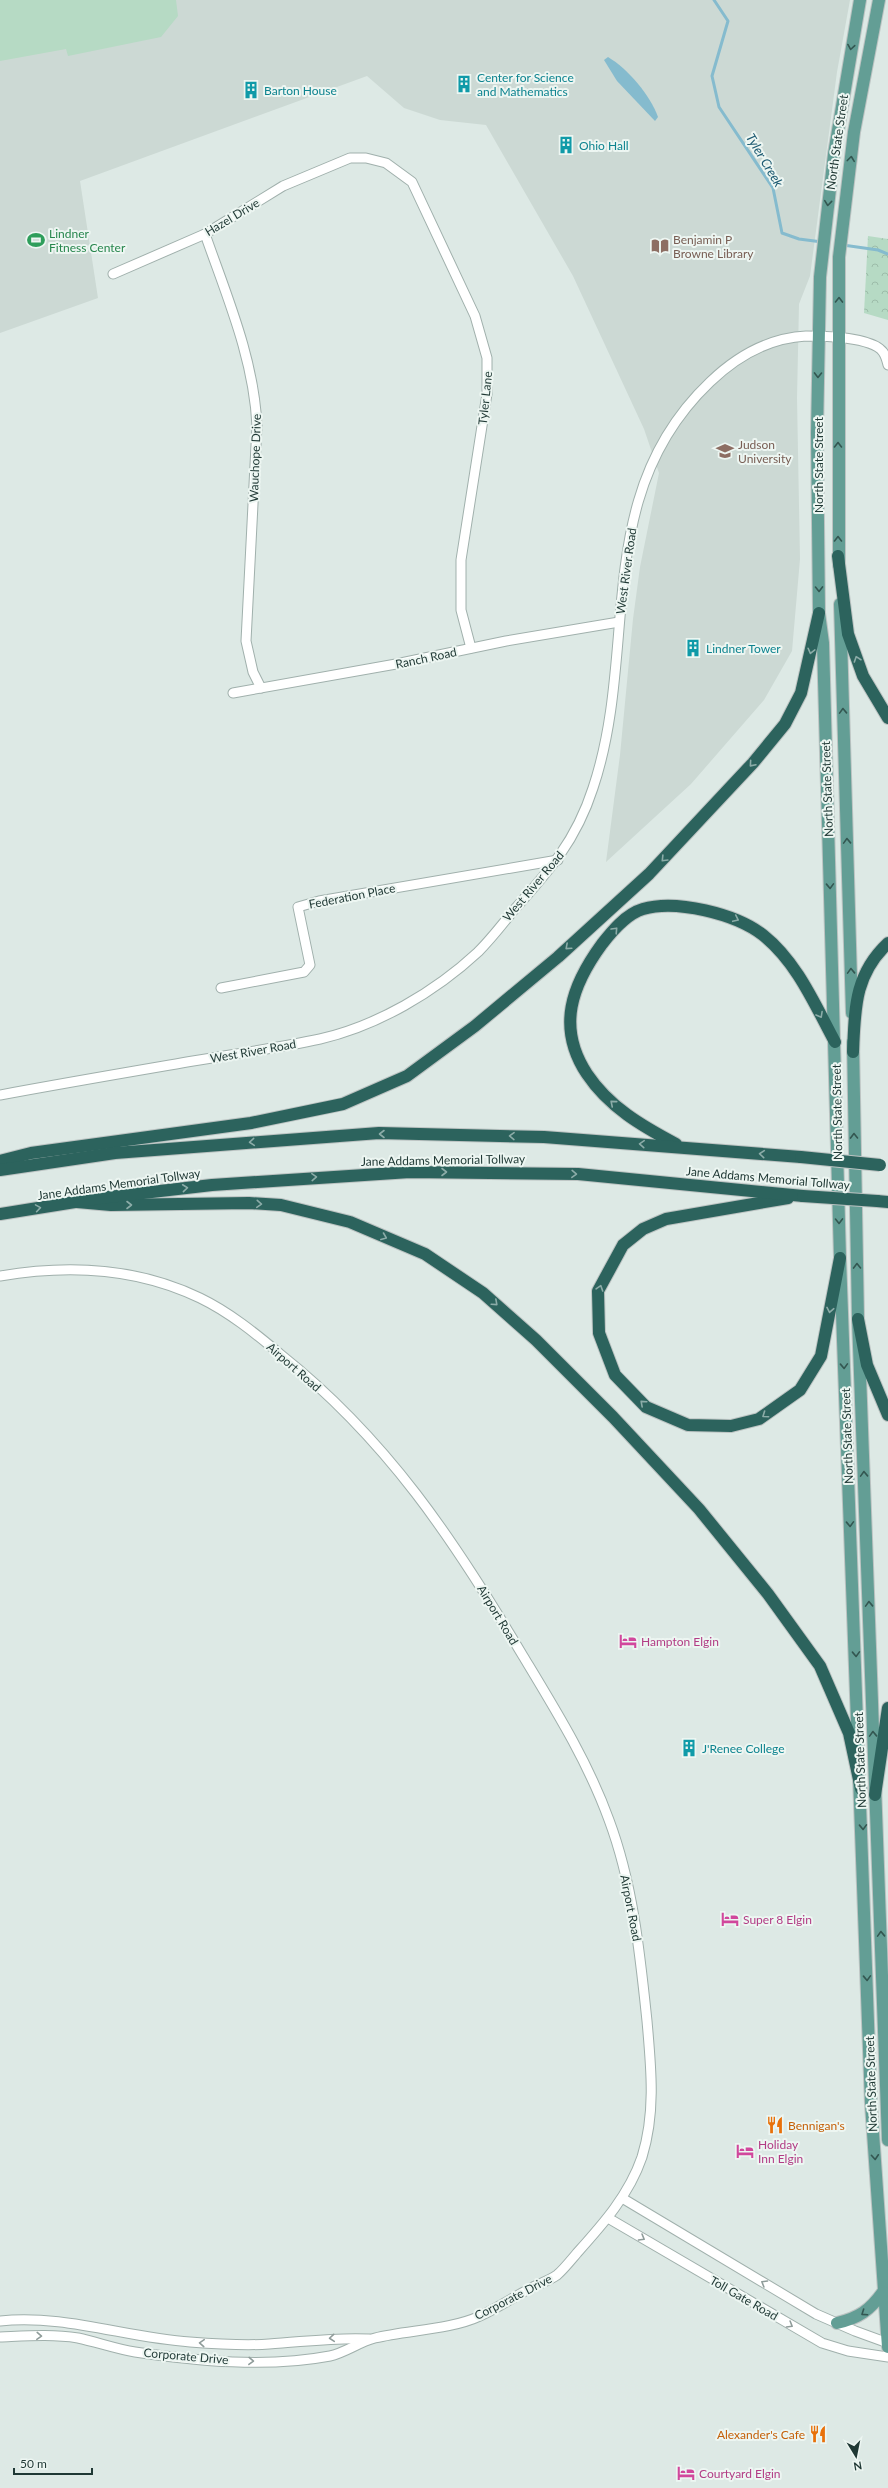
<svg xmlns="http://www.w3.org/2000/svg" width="888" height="2488" viewBox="0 0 888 2488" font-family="Lato,sans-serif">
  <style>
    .built { fill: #ccd9d4 }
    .grass { fill: #b6dac4 }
    .park { fill: url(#park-crowns) }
    .water { fill: #85bbce }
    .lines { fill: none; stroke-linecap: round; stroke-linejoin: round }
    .stream { stroke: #85bbce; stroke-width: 3 }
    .street-casing { stroke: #a0b0ac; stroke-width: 11 }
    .primary-casing { stroke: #bcc3c2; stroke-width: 14 }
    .highway-casing { stroke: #bcc3c2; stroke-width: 14 }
    .street { stroke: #fff; stroke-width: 9 }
    .primary { stroke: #639e95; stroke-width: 12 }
    .highway { stroke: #2c635d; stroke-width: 12 }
    .highway-bridge-casing { stroke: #bcc3c2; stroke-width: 14; stroke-linecap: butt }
    .highway-bridge { stroke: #2c635d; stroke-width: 12 }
    .oneway { stroke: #335751 }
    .oneway2 { stroke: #8caca8 }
    .oneway3 { stroke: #8f9c9a }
    .labels { text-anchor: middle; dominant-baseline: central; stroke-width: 4; stroke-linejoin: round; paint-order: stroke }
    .culture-label { font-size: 12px; fill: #0d838f; stroke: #edf6f2; text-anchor: start }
    .street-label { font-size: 12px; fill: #1f3834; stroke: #edf6f2 }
    .leisure-label { font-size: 12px; fill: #27864d; stroke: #edf6f2; text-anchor: start }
    .education-label { font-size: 12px; fill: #785e54; stroke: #edf6f2; text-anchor: start }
    .hotel-label { font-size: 12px; fill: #b23c85; stroke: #edf6f2; text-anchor: start }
    .food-label { font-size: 12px; fill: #c56008; stroke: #edf6f2; text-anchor: start }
    .water-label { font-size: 13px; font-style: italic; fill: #1c5a71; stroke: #edf6f2 }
  </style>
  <defs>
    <pattern id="park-crowns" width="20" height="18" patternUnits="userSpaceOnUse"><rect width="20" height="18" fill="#b6dac4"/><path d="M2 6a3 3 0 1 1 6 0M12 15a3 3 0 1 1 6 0" fill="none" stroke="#9cbca9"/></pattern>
  </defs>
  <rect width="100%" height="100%" fill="#dde9e5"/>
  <path class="built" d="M0,0H850L837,72L810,276L799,304L797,398L800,559L792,651L764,700L691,784L606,862L620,755L633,619L640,567L659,473L644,429L573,276L486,125L440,120L404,108L367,76L80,181L98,298L0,333Z"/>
  <path class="grass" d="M0,0H176L178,16L161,37L68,56L66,49L0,61Z"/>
  <path class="park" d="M868,236L888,239V320L864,313Z"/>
  <path class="water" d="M608,57C628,69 650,95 658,117L655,121L617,81L604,60Z"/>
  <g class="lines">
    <g class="stream">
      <path d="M714,0L728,21L712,76L719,107L773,188L782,233L799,239L822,242"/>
      <path d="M843,245L878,250L888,254"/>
    </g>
    <g class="street-casing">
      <g id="street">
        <path d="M205,234C227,297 254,359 257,426L246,641L253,672L261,688"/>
        <path d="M113,274L205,234L283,186L350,158H366L386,163L412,182L475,316L487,358V394L461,560V610L471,648"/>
        <path d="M233,693L396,664L506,641L619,622"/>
        <path d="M221,988L304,972L310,965L298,907L319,901L558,860"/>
        <path d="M0,1095C64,1083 129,1072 193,1061C235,1054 278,1048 320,1039C377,1026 435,992 478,952C490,940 502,925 513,911C549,871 576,841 593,788C640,648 590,496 710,382C736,357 769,338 806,336C823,336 872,337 883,352C886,356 887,361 888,365"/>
        <path d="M0,1276C69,1264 136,1267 200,1298C229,1312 255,1333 280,1354C387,1439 454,1540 523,1656C555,1709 588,1762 609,1820C633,1884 640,1954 647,2021C651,2067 656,2112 642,2157C629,2195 603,2224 577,2253C571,2260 564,2269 557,2275C550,2280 539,2284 531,2288C514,2297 497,2308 480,2316C450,2330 407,2330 375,2338C359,2342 345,2353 330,2356C267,2368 197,2361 135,2352C116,2349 97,2342 78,2338C52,2334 26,2336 0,2337"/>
        <path d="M622,2198L816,2314L855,2331L888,2343"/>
        <path d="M608,2218L822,2343L848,2351L888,2357"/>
        <path d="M0,2321C64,2314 127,2338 190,2342C216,2344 243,2346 269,2344C303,2342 335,2337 369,2339"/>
      </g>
    </g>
    <g class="primary-casing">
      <g id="primary">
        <path d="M860,0L834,154L820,277L817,433L819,613L823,643L840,1258L871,2104L888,2347"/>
        <path d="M839,565V257L854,132L879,0"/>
        <path d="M840,604L852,1013"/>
        <path d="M853,1042L858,1319L888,2140"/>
        <path d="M837,2323C859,2318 870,2310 883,2292"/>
      </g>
    </g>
    <g class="highway-casing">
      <g id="highway">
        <path d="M838,556L848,634L863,676L888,718"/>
        <path d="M853,1052C855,1009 854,975 888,943"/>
        <path d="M676,1144C642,1126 609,1107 587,1074C556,1027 572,985 602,944C612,931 626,914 643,909C676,899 736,914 763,935C797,962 815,1005 835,1042"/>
        <path d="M0,1161L31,1153L251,1123L343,1104L407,1076L475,1026L558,957L649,874L753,763L785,724L801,693L819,613"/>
        <path d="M0,1170L115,1153L379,1133L544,1137L801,1157"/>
        <path d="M788,1198L666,1219L643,1229L623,1245L598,1291L599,1333L615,1375L646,1407L688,1425L731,1426L759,1419L800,1390L821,1356L840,1258"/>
        <path d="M877,1201L888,1202"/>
        <path d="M77,1202L111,1205L249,1203L281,1205L350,1222L425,1254L483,1293L536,1340L613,1417L699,1509L768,1594L820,1666L849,1733L861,1789"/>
        <path d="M0,1214L100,1198L212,1185L410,1172L578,1174L803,1196"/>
        <path d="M858,1319L867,1365L888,1415"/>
        <path d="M875,1795L888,1708"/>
      </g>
    </g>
    <use href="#street" class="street"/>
    <use href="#primary" class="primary"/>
    <use href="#highway" class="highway"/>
    <g class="highway-bridge-casing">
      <g id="highway-bridge">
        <path d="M801,1157L880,1165"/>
        <path d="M803,1196L877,1201"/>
      </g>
    </g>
    <use href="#highway-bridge" class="highway-bridge"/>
  </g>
  <defs><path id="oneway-chevron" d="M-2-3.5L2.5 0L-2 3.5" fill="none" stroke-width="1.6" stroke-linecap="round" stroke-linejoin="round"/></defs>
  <g class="oneway">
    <use href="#oneway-chevron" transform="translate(851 47) rotate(99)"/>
    <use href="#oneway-chevron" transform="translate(851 159) rotate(-83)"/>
    <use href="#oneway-chevron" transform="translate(828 203) rotate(96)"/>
    <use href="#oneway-chevron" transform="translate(839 300) rotate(-89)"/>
    <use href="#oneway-chevron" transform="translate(818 375) rotate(91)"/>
    <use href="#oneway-chevron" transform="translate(838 445) rotate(-90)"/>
    <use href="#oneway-chevron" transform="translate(838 539) rotate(-90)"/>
    <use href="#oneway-chevron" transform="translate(819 589) rotate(89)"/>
    <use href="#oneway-chevron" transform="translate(843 711) rotate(-92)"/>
    <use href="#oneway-chevron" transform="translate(847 841) rotate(-92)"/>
    <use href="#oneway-chevron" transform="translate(830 886) rotate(88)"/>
    <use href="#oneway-chevron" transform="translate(851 971) rotate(-92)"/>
    <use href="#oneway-chevron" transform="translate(854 1136) rotate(-91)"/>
    <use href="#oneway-chevron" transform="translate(839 1221) rotate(89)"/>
    <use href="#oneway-chevron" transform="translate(857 1266) rotate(-91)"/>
    <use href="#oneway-chevron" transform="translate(844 1366) rotate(88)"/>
    <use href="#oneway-chevron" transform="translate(864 1474) rotate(-92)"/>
    <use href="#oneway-chevron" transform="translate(850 1524) rotate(88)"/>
    <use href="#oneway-chevron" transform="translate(869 1604) rotate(-92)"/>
    <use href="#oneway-chevron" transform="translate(856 1654) rotate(88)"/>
    <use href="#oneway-chevron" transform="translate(873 1734) rotate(-92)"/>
    <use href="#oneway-chevron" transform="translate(863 1827) rotate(88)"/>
    <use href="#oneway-chevron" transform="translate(881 1934) rotate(-92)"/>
    <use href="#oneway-chevron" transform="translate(867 1978) rotate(88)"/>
    <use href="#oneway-chevron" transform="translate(875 2157) rotate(86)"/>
    <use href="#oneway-chevron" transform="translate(864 2313) rotate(146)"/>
  </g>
  <g class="oneway2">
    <use href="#oneway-chevron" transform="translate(811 651) rotate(104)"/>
    <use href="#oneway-chevron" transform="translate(857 659) rotate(-109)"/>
    <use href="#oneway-chevron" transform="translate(752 764) rotate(131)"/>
    <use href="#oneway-chevron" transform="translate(664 859) rotate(134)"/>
    <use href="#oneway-chevron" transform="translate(736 919) rotate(25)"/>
    <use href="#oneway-chevron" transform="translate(615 930) rotate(-47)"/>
    <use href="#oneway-chevron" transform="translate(568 947) rotate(138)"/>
    <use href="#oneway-chevron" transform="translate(820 1015) rotate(61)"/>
    <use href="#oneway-chevron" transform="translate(613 1103) rotate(-140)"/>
    <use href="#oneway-chevron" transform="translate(382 1134) rotate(180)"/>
    <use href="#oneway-chevron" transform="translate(512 1136) rotate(-179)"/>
    <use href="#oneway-chevron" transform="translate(252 1142) rotate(175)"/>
    <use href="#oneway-chevron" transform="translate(642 1144) rotate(-176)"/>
    <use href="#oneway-chevron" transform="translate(762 1154) rotate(-175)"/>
    <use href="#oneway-chevron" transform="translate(444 1172)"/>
    <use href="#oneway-chevron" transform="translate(574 1174) rotate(2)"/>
    <use href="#oneway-chevron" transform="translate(314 1177) rotate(-3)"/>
    <use href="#oneway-chevron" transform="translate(185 1188) rotate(-6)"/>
    <use href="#oneway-chevron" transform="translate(259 1204) rotate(4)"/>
    <use href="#oneway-chevron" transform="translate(129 1205)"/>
    <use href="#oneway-chevron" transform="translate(38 1208) rotate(-9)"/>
    <use href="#oneway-chevron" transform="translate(384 1237) rotate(22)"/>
    <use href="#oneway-chevron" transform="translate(600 1288) rotate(-72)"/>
    <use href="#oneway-chevron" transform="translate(495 1303) rotate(42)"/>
    <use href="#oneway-chevron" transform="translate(830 1310) rotate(101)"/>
    <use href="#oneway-chevron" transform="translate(643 1403) rotate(-138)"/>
    <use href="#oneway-chevron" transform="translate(765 1415) rotate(145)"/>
  </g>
  <g class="oneway3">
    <use href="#oneway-chevron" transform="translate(642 2238) rotate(30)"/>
    <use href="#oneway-chevron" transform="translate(764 2283) rotate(-149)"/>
    <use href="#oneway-chevron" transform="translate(790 2325) rotate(31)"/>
    <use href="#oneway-chevron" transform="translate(39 2336) rotate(3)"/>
    <use href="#oneway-chevron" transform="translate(332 2338) rotate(175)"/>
    <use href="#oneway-chevron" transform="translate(202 2343) rotate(-176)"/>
    <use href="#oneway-chevron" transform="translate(251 2361) rotate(2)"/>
  </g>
  <defs>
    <g id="building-bare" transform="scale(1.38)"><path d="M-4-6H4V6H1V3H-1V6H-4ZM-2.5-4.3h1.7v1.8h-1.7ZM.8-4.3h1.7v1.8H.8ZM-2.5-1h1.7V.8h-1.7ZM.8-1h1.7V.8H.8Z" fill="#0f9aa8" stroke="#edf6f2" stroke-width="2.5" paint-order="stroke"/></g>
    <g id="stadium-bare" transform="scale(1.38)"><path d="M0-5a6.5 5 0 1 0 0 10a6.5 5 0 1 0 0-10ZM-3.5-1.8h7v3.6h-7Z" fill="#2e9e5b" stroke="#edf6f2" stroke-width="2.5" paint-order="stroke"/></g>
    <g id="library-bare" transform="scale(1.38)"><path d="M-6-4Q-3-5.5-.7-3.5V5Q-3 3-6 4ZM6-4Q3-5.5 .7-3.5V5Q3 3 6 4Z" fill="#8d6e63" stroke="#edf6f2" stroke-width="2.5" paint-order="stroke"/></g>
    <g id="university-bare" transform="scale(1.38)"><path d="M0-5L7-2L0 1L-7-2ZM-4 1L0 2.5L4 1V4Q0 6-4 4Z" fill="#8d6e63" stroke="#edf6f2" stroke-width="2.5" paint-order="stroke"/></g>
    <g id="hotel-bare" transform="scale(1.38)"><path d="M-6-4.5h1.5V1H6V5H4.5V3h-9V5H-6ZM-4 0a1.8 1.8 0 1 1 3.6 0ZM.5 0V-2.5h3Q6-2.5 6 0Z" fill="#d1479c" stroke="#edf6f2" stroke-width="2.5" paint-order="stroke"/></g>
    <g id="restaurant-bare" transform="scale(1.38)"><path d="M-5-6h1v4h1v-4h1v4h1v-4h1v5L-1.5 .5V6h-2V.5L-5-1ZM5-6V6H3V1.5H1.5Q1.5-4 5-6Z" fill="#e8710a" stroke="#edf6f2" stroke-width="2.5" paint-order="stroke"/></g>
  </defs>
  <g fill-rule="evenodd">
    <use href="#building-bare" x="464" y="84"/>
    <use href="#building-bare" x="251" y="90"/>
    <use href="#building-bare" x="566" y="145"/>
    <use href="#stadium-bare" x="36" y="240"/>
    <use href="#library-bare" x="660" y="246"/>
    <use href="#university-bare" x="725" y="451"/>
    <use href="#building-bare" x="693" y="648"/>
    <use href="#hotel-bare" x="628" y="1641"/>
    <use href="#building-bare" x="689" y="1748"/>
    <use href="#hotel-bare" x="730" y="1919"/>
    <use href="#restaurant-bare" x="775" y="2125"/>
    <use href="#hotel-bare" x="745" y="2151"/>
    <use href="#restaurant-bare" x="818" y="2434"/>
    <use href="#hotel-bare" x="686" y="2473"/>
  </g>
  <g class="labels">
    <g class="culture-label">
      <text x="477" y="77">Center for Science<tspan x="477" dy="14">and Mathematics</tspan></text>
      <text x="264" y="90">Barton House</text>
      <text x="579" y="145">Ohio Hall</text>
      <text x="706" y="648">Lindner Tower</text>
      <text x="702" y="1748">J'Renee College</text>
    </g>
    <g class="street-label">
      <text transform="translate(837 142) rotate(-82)">North State Street</text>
      <text transform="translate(232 217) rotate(-31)">Hazel Drive</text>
      <text transform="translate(485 398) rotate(-84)">Tyler Lane</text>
      <text transform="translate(255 458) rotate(-88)">Wauchope Drive</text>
      <text transform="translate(818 465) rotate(-90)">North State Street</text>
      <text transform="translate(626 571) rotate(-82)">West River Road</text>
      <text transform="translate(426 658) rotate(-12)">Ranch Road</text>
      <text transform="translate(827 789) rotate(-92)">North State Street</text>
      <text transform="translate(533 886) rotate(-50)">West River Road</text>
      <text transform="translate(352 896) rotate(-11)">Federation Place</text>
      <text transform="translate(253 1051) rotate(-10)">West River Road</text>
      <text transform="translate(837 1112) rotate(-91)">North State Street</text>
      <text transform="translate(443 1160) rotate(-1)">Jane Addams Memorial Tollway</text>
      <text transform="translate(768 1178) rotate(5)">Jane Addams Memorial Tollway</text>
      <text transform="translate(119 1184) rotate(-8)">Jane Addams Memorial Tollway</text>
      <text transform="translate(294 1367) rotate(41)">Airport Road</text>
      <text transform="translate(847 1436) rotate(-92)">North State Street</text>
      <text transform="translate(498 1615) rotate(59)">Airport Road</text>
      <text transform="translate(860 1760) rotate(-92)">North State Street</text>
      <text transform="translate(631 1908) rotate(79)">Airport Road</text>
      <text transform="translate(871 2084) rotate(-92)">North State Street</text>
      <text transform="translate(513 2297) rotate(-27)">Corporate Drive</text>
      <text transform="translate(744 2298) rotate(30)">Toll Gate Road</text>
      <text transform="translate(186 2356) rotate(5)">Corporate Drive</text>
    </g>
    <g class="leisure-label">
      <text x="49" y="233">Lindner<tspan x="49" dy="14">Fitness Center</tspan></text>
    </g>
    <g class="education-label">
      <text x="673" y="239">Benjamin P<tspan x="673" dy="14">Browne Library</tspan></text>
      <text x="738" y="444">Judson<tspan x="738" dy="14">University</tspan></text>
    </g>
    <g class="hotel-label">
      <text x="641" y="1641">Hampton Elgin</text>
      <text x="743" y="1919">Super 8 Elgin</text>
      <text x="758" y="2144">Holiday<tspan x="758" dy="14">Inn Elgin</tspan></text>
      <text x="699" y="2473">Courtyard Elgin</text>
    </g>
    <g class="food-label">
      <text x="788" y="2125">Bennigan's</text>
      <text x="805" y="2434" text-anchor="end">Alexander's Cafe</text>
    </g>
    <g class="water-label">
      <text transform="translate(765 160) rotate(59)">Tyler Creek</text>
    </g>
  </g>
  <g transform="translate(856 2456) rotate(170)" stroke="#edf6f2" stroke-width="3" paint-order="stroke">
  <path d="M0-3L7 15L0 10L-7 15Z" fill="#1f3834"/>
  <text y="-6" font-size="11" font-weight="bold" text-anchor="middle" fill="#1f3834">N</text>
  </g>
  <path d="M14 2468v6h78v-6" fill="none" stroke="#1f3834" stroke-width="2"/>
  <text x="20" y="2468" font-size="12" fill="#1f3834" stroke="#edf6f2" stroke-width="3" paint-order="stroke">50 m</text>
</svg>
